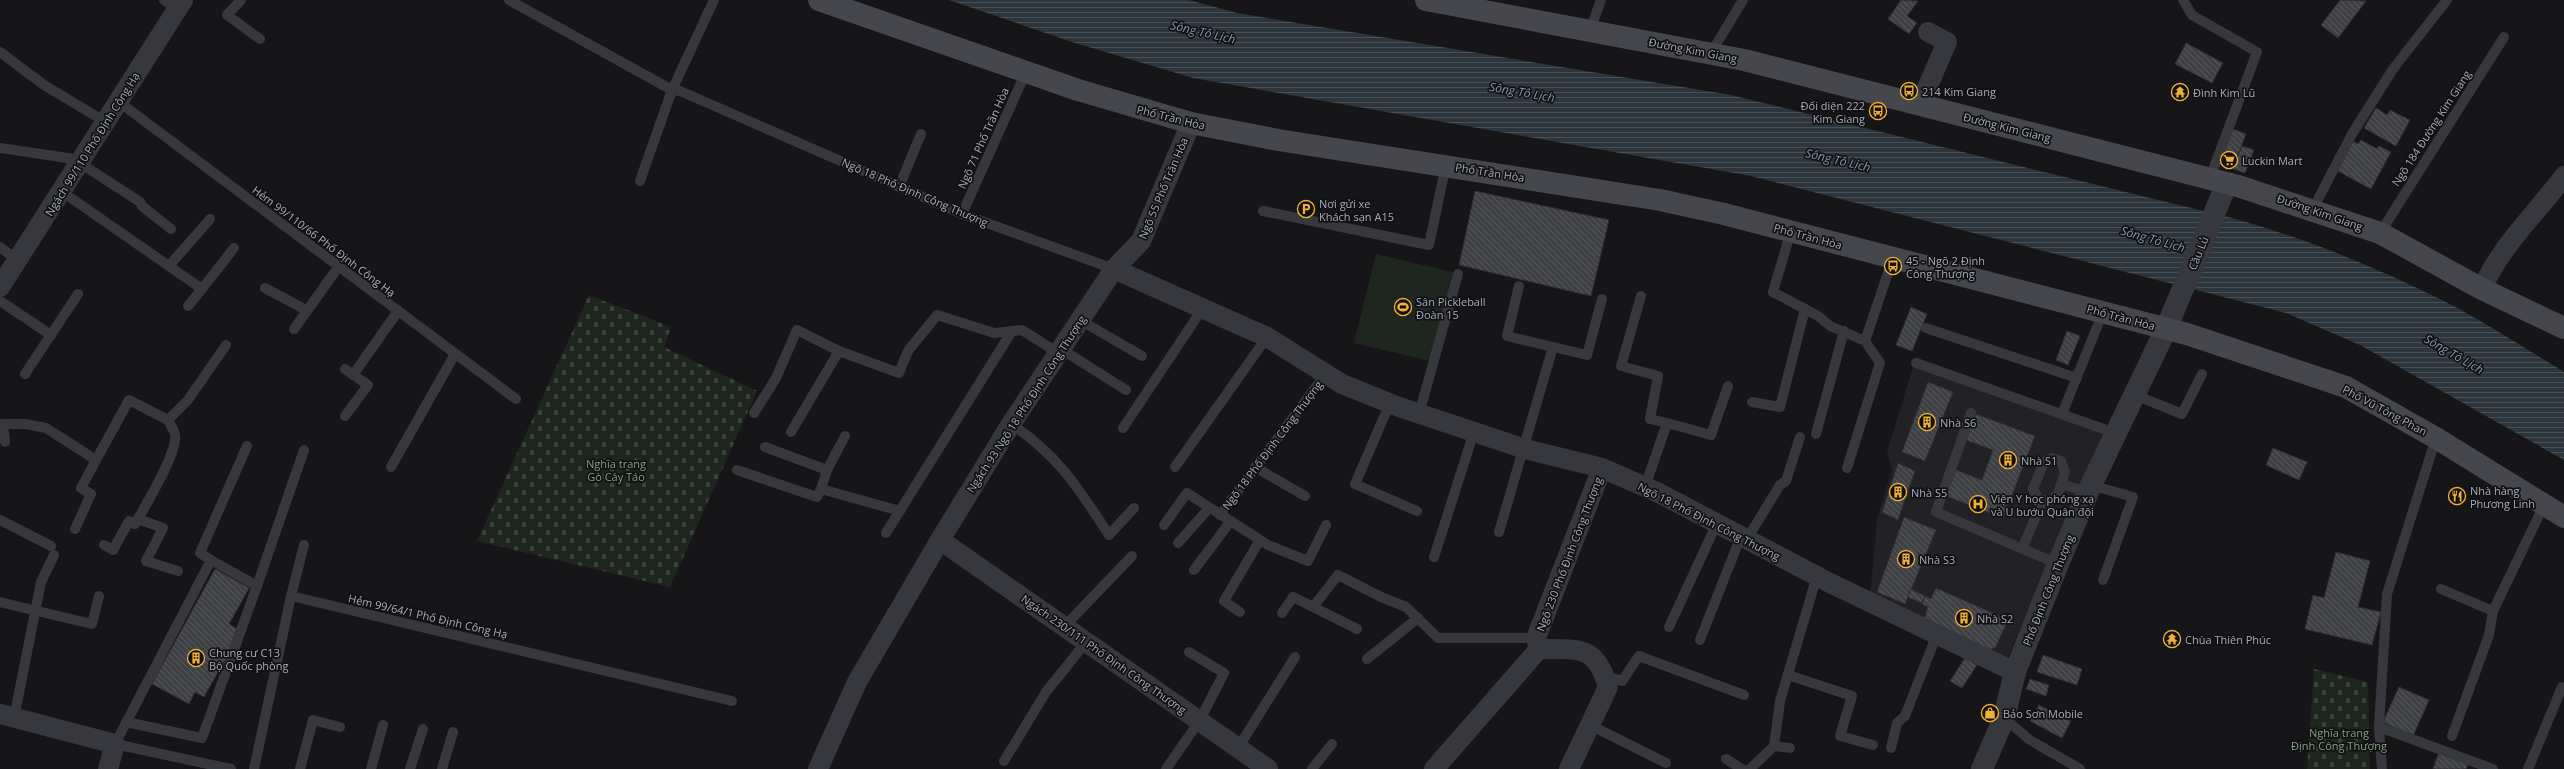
<svg xmlns="http://www.w3.org/2000/svg" width="2564" height="769" viewBox="0 0 2564 769" font-family="'Open Sans',sans-serif">
  <style>
    .built { fill: #222225 }
    .grass { fill: #1e261f }
    .cemetery { fill: url(#cemetery-stones) }
    .water { fill: url(#water-rules) }
    .building { fill: url(#building-back-hatch); stroke: #303034 }
    .lines { fill: none; stroke-linecap: round; stroke-linejoin: round }
    .service { stroke: #37383d; stroke-width: 10 }
    .minor { stroke: #37383d; stroke-width: 20 }
    .tertiary { stroke: #37383d; stroke-width: 22 }
    .secondary { stroke: #45474d; stroke-width: 22 }
    .labels { text-anchor: middle; dominant-baseline: central; stroke-width: 3.5; stroke-linejoin: round; paint-order: stroke }
    .street-label { font-size: 11px; fill: #a8adb8; stroke: #111113 }
    .poi-label { font-size: 11px; fill: #a8adb8; stroke: #111113; text-anchor: start }
    .park-label { font-size: 11px; fill: #7fa381; stroke: #111113 }
    .water-label { font-size: 12px; font-style: italic; fill: #7f9bb3; stroke: #111113 }
  </style>
  <defs>
    <pattern id="cemetery-stones" width="16" height="16" patternUnits="userSpaceOnUse"><rect width="16" height="16" fill="#1e261f"/><path d="M2 7V4a2 2 0 0 1 4 0v3zM10 15v-3a2 2 0 0 1 4 0v3z" fill="#3c433d"/></pattern>
    <pattern id="water-rules" width="6" height="5" patternUnits="userSpaceOnUse"><rect width="6" height="5" fill="#2c353c"/><path d="M0 2.5h6" fill="none" stroke="#485056"/></pattern>
    <pattern id="building-back-hatch" width="6" height="6" patternUnits="userSpaceOnUse"><rect width="6" height="6" fill="#404145"/><path d="M-1 5l2 2M0 0l6 6M5-1l2 2" fill="none" stroke="#595a5e"/></pattern>
  </defs>
  <rect width="100%" height="100%" fill="#161618"/>
  <path class="built" d="M1913,367L2104,433L2006,661L1870,597L1877,518L1892,470L1887,452Z"/>
  <path class="grass" d="M1376,254L1453,272L1430,361L1354,343Z"/>
  <g class="cemetery">
    <path d="M589,295L671,327L664,347L757,391L670,587L477,541Z"/>
    <path d="M2314,669L2368,682L2370,769H2307Z"/>
  </g>
  <path class="water" d="M949,0H1189L1237,13L1731,95L2232,218C2308,239 2373,266 2444,301C2485,322 2524,348 2564,372V460L2360,345L2286,313L1751,176L1193,78L1072,42Z"/>
  <g class="building">
    <path d="M1901,0L1918,1L1907,16L1917,23L1909,34L1888,19Z"/>
    <path d="M2340,0L2366,1L2338,38L2321,25Z"/>
    <path d="M2186,43L2223,63L2212,83L2175,64Z"/>
    <path d="M2376,108L2387,115L2390,110L2410,120L2396,146L2364,128Z"/>
    <path d="M2233,129L2246,134L2233,167L2220,162Z"/>
    <path d="M2361,140L2377,149L2379,146L2391,152L2371,189L2336,170L2353,141L2358,144Z"/>
    <path d="M2242,146L2254,150L2245,173L2233,169Z"/>
    <path d="M1475,191L1609,220L1591,296L1459,265Z"/>
    <path d="M1911,307L1927,314L1912,351L1896,345Z"/>
    <path d="M2067,331L2080,336L2068,365L2056,360Z"/>
    <path d="M1928,382L1953,392L1925,461L1902,452Z"/>
    <path d="M1976,414L2035,436L2003,518L1946,496L1956,470L1982,480L1993,450L1966,440Z"/>
    <path d="M2273,448L2307,462L2299,480L2266,465Z"/>
    <path d="M1898,463L1915,471L1898,520L1882,512Z"/>
    <path d="M1904,517L1936,530L1905,604L1877,592Z"/>
    <path d="M2336,552L2370,561L2358,607L2381,612L2372,645L2305,629L2313,595L2324,598Z"/>
    <path d="M215,569L249,588L229,624L241,631L204,697L195,692L189,704L152,684Z"/>
    <path d="M1936,588L2008,620L1995,648L1986,650L1924,620L1928,607L1922,604L1925,596L1931,599Z"/>
    <path d="M1911,589L1925,596L1921,603L1908,597Z"/>
    <path d="M2043,655L2082,669L2077,685L2037,672Z"/>
    <path d="M1965,658L1977,665L1962,688L1950,681Z"/>
    <path d="M2030,679L2049,685L2046,696L2026,689Z"/>
    <path d="M2399,687L2429,700L2413,736L2383,722Z"/>
    <path d="M2039,705L2071,721L2062,738L2030,721Z"/>
    <path d="M2439,752L2469,762L2466,769H2433Z"/>
  </g>
  <g class="lines">
    <g class="service">
      <path d="M164,0L176,9"/>
      <path d="M241,0L227,15L260,39"/>
      <path d="M509,0L672,90L680,91L962,214L1114,269"/>
      <path d="M2183,0L2192,15L2257,52L2210,178"/>
      <path d="M1590,30L1601,0"/>
      <path d="M0,52L44,85L106,122"/>
      <path d="M1711,53L1743,0"/>
      <path d="M119,102L516,399"/>
      <path d="M0,148L81,160"/>
      <path d="M80,163L140,202L142,206L171,229"/>
      <path d="M640,181L672,90L714,0"/>
      <path d="M899,187L921,134"/>
      <path d="M61,191L202,289L188,306"/>
      <path d="M2313,209L2352,134L2393,69L2447,0"/>
      <path d="M1263,211L1429,245L1446,165"/>
      <path d="M962,214L1026,72"/>
      <path d="M1791,231L1773,292L1818,316L1830,326L1865,341L1880,363L1847,468"/>
      <path d="M2380,233L2504,37"/>
      <path d="M0,247L17,260"/>
      <path d="M169,266L210,219"/>
      <path d="M1519,286L1507,336L1553,347"/>
      <path d="M265,288L306,310"/>
      <path d="M202,289L234,248"/>
      <path d="M1641,296L1621,366L1658,376L1650,419L1667,423L1645,487"/>
      <path d="M0,301L51,335"/>
      <path d="M1080,320L1142,356"/>
      <path d="M1926,328L2077,378"/>
      <path d="M294,329L339,266"/>
      <path d="M1865,341L1893,258"/>
      <path d="M1061,349L1126,390"/>
      <path d="M1916,363L2115,433"/>
      <path d="M345,369L368,385L345,416"/>
      <path d="M25,374L78,294"/>
      <path d="M353,375L398,311"/>
      <path d="M2135,395L2182,414L2202,374"/>
      <path d="M1752,402L1780,407L1805,309"/>
      <path d="M1390,403L1355,484L1417,511"/>
      <path d="M754,413L776,378L797,330L839,351"/>
      <path d="M1971,413L1936,512L2058,564"/>
      <path d="M1419,414L1458,274"/>
      <path d="M2062,414L2103,312"/>
      <path d="M1667,423L1711,435L1728,386"/>
      <path d="M0,424H26L46,428L96,460L129,400L168,420L188,400L226,345"/>
      <path d="M3,424L5,442"/>
      <path d="M1011,424C1060,457 1078,488 1109,535L1134,508"/>
      <path d="M1123,428L1203,308"/>
      <path d="M791,432L839,351L899,373L908,351L937,315L994,333L1022,330L1058,353"/>
      <path d="M1816,434L1844,331"/>
      <path d="M845,436L827,470L821,489L900,511"/>
      <path d="M765,447L827,470"/>
      <path d="M2052,458L2061,461L2065,472L2058,494L2048,502L2038,498L2033,489L2044,462Z"/>
      <path d="M391,467L455,354"/>
      <path d="M1175,467L1267,337"/>
      <path d="M1255,467L1305,496"/>
      <path d="M737,470L817,497L821,489"/>
      <path d="M2061,484L2088,492"/>
      <path d="M2091,485L2133,497L2103,580"/>
      <path d="M1220,515L1325,375"/>
      <path d="M138,519L163,528L146,561L178,571"/>
      <path d="M0,520L51,546"/>
      <path d="M1164,525L1187,493L1268,545L1308,561L1326,525"/>
      <path d="M75,529L91,494L81,488L96,460"/>
      <path d="M1499,532L1553,347L1587,355L1602,299"/>
      <path d="M886,533L1012,331"/>
      <path d="M1747,539L1780,485L1786,481L1800,437"/>
      <path d="M1178,543L1209,508"/>
      <path d="M104,545L113,550L129,521L135,524C145,506 178,453 175,435C174,430 170,424 168,420"/>
      <path d="M2022,549L2043,500"/>
      <path d="M1434,557L1474,432"/>
      <path d="M211,560L257,586L304,450"/>
      <path d="M1194,570L1230,522"/>
      <path d="M2441,589L2493,611"/>
      <path d="M291,596L304,545"/>
      <path d="M0,602L92,624L99,596"/>
      <path d="M1313,607L1338,575L1381,597L1406,607L1438,638H1536"/>
      <path d="M1240,612L1224,601L1260,540"/>
      <path d="M1282,613L1293,597L1357,629"/>
      <path d="M1065,626L1132,556"/>
      <path d="M1669,627L1717,523"/>
      <path d="M1700,640L1741,536"/>
      <path d="M1367,659L1418,618"/>
      <path d="M1788,675L1852,696L1840,736L1873,745"/>
      <path d="M1605,676L1622,681L1639,656L1744,695"/>
      <path d="M14,718L41,582L54,555"/>
      <path d="M2004,718L2030,740L2080,769"/>
      <path d="M126,722L202,738L257,586"/>
      <path d="M1590,725L1666,763"/>
      <path d="M2379,727L2493,769"/>
      <path d="M2452,736L2489,635L2493,611L2544,505"/>
      <path d="M1774,746L1780,701L1817,576"/>
      <path d="M1774,746L1790,748"/>
      <path d="M1238,748L1295,657"/>
      <path d="M1891,748L1897,723L1905,716L1937,634"/>
      <path d="M1726,759L1742,769"/>
      <path d="M1004,761L1046,692L1087,641"/>
      <path d="M231,769L115,744L211,560L200,553L247,446"/>
      <path d="M254,769L291,596L732,701"/>
      <path d="M300,769L313,720L340,727"/>
      <path d="M371,769L383,725"/>
      <path d="M410,769L423,729"/>
      <path d="M442,769L453,732"/>
      <path d="M1166,769L1200,720L1224,673L1189,652"/>
      <path d="M1312,769L1332,744"/>
      <path d="M1750,769L1774,746"/>
      <path d="M2382,769L2379,727L2387,594L2436,438"/>
      <path d="M2528,769L2562,687"/>
    </g>
    <g class="minor">
      <path d="M1920,104L1947,42L1928,32"/>
      <path d="M1114,269L1267,337L1342,384L1399,407L1525,449L1602,468L1659,493L1830,583L2015,672"/>
      <path d="M0,287L183,0"/>
      <path d="M2482,289C2501,245 2536,214 2564,176"/>
      <path d="M940,540L1268,769"/>
      <path d="M1539,649C1578,650 1595,643 1608,687L1569,769"/>
      <path d="M0,714L115,744L108,769"/>
      <path d="M818,769L857,682L940,540L1011,424L1114,269L1141,241L1191,123"/>
      <path d="M1434,769L1539,649L1536,638L1602,468"/>
    </g>
    <path class="tertiary" d="M1982,769L2004,718L2015,672L2058,564L2091,485L2166,329L2227,183"/>
    <g class="secondary">
      <path d="M819,0L1078,90L1191,123L1278,140L1660,200L1724,214L2187,334L2346,387L2436,438L2564,517"/>
      <path d="M1426,0L1744,60L2238,186L2380,233L2482,289L2564,328"/>
    </g>
  </g>
  <defs>
    <g id="bus-ring" transform="scale(0.9)"><circle r="9.5" fill="#111113" stroke="#f2b134" stroke-width="1.5"/><path d="M-5-6H5V4H4V6H2V4H-2V6H-4V4H-5ZM-3.5-4V0h7V-4ZM-3.5 1.2v1.5H-2V1.2ZM2 1.2v1.5H3.5V1.2Z" fill="#f2b134"/></g>
    <g id="temple-ring" transform="scale(0.9)"><circle r="9.5" fill="#111113" stroke="#f2b134" stroke-width="1.5"/><path d="M0-6L5-2H3V0L6.5 2.5H4V6H1.5V3h-3V6H-4V2.5H-6.5L-3 0V-2H-5Z" fill="#f2b134"/></g>
    <g id="supermarket-ring" transform="scale(0.9)"><circle r="9.5" fill="#111113" stroke="#f2b134" stroke-width="1.5"/><path d="M-6-5.5h2.5l.6 2H6L4.5 2H-2.5L-4.4-4H-6ZM-1.5 3.2a1.3 1.3 0 1 0 .1 0ZM3 3.2a1.3 1.3 0 1 0 .1 0Z" fill="#f2b134"/></g>
    <g id="parking-ring" transform="scale(0.9)"><circle r="9.5" fill="#111113" stroke="#f2b134" stroke-width="1.5"/><path d="M-3.5-5.5H1a3.5 3.5 0 0 1 0 7H-1V5.5H-3.5ZM-1-3.4V-.6H.8a1.4 1.4 0 0 0 0-2.8Z" fill="#f2b134"/></g>
    <g id="stadium-ring" transform="scale(0.9)"><circle r="9.5" fill="#111113" stroke="#f2b134" stroke-width="1.5"/><path d="M0-5a6.5 5 0 1 0 0 10a6.5 5 0 1 0 0-10ZM-3.5-1.8h7v3.6h-7Z" fill="#f2b134"/></g>
    <g id="building-ring" transform="scale(0.9)"><circle r="9.5" fill="#111113" stroke="#f2b134" stroke-width="1.5"/><path d="M-4-6H4V6H1V3H-1V6H-4ZM-2.5-4.3h1.7v1.8h-1.7ZM.8-4.3h1.7v1.8H.8ZM-2.5-1h1.7V.8h-1.7ZM.8-1h1.7V.8H.8Z" fill="#f2b134"/></g>
    <g id="restaurant-ring" transform="scale(0.9)"><circle r="9.5" fill="#111113" stroke="#f2b134" stroke-width="1.5"/><path d="M-5-6h1v4h1v-4h1v4h1v-4h1v5L-1.5 .5V6h-2V.5L-5-1ZM5-6V6H3V1.5H1.5Q1.5-4 5-6Z" fill="#f2b134"/></g>
    <g id="hospital-ring" transform="scale(0.9)"><circle r="9.5" fill="#111113" stroke="#f2b134" stroke-width="1.5"/><path d="M-5-5h3v3.5h4V-5h3V5h-3V1.5h-4V5h-3Z" fill="#f2b134"/></g>
    <g id="shop-ring" transform="scale(0.9)"><circle r="9.5" fill="#111113" stroke="#f2b134" stroke-width="1.5"/><path d="M-5-2.5h2.3a2.7 3.5 0 0 1 5.4 0H5L5.5 6h-11ZM-1.5-2.5h3a1.5 2.3 0 0 0-3 0Z" fill="#f2b134"/></g>
  </defs>
  <g fill-rule="evenodd">
    <use href="#bus-ring" x="1909" y="91"/>
    <use href="#temple-ring" x="2180" y="92"/>
    <use href="#bus-ring" x="1878" y="111"/>
    <use href="#supermarket-ring" x="2229" y="160"/>
    <use href="#parking-ring" x="1306" y="209"/>
    <use href="#bus-ring" x="1893" y="266"/>
    <use href="#stadium-ring" x="1403" y="307"/>
    <use href="#building-ring" x="1927" y="422"/>
    <use href="#building-ring" x="2008" y="460"/>
    <use href="#building-ring" x="1898" y="492"/>
    <use href="#restaurant-ring" x="2457" y="496"/>
    <use href="#hospital-ring" x="1978" y="504"/>
    <use href="#building-ring" x="1906" y="559"/>
    <use href="#building-ring" x="1964" y="618"/>
    <use href="#temple-ring" x="2172" y="639"/>
    <use href="#building-ring" x="196" y="658"/>
    <use href="#shop-ring" x="1990" y="713"/>
  </g>
  <g class="labels">
    <g class="street-label">
      <text transform="translate(1693 50) rotate(11)">Đường Kim Giang</text>
      <text transform="translate(1171 117) rotate(14)">Phố Trần Hòa</text>
      <text transform="translate(2007 127) rotate(14)">Đường Kim Giang</text>
      <text transform="translate(2431 128) rotate(-57)">Ngõ 184 Đường Kim Giang</text>
      <text transform="translate(983 138) rotate(-66)">Ngõ 71 Phố Trần Hòa</text>
      <text transform="translate(92 144) rotate(-58)">Ngách 99/110 Phố Định Công Hạ</text>
      <text transform="translate(1490 172) rotate(9)">Phố Trần Hòa</text>
      <text transform="translate(1163 188) rotate(-67)">Ngõ 55 Phố Trần Hòa</text>
      <text transform="translate(915 192) rotate(23)">Ngõ 18 Phố Định Công Thượng</text>
      <text transform="translate(2320 212) rotate(19)">Đường Kim Giang</text>
      <text transform="translate(1808 236) rotate(15)">Phố Trần Hòa</text>
      <text transform="translate(324 241) rotate(37)">Hẻm 99/110/66 Phố Định Công Hạ</text>
      <text transform="translate(2198 253) rotate(-68)">Cầu Lủ</text>
      <text transform="translate(2121 317) rotate(15)">Phố Trần Hòa</text>
      <text transform="translate(1026 404) rotate(-57)">Ngách 93 Ngõ 18 Phố Định Công Thượng</text>
      <text transform="translate(2385 410) rotate(28)">Phố Vũ Tông Phan</text>
      <text transform="translate(1272 445) rotate(-53)">Ngõ 18 Phố Định Công Thượng</text>
      <text transform="translate(1709 521) rotate(27)">Ngõ 18 Phố Định Công Thượng</text>
      <text transform="translate(1569 554) rotate(-69)">Ngõ 230 Phố Định Công Thượng</text>
      <text transform="translate(2048 590) rotate(-68)">Phố Định Công Thượng</text>
      <text transform="translate(428 616) rotate(13)">Hẻm 99/64/1 Phố Định Công Hạ</text>
      <text transform="translate(1104 654) rotate(35)">Ngách 230/111 Phố Định Công Thượng</text>
    </g>
    <g class="poi-label">
      <text x="1922" y="91">214 Kim Giang</text>
      <text x="2193" y="92">Đình Kim Lũ</text>
      <text x="1865" y="105" text-anchor="end">Đối diện 222<tspan x="1865" dy="13">Kim Giang</tspan></text>
      <text x="2242" y="160">Luckin Mart</text>
      <text x="1319" y="203">Nơi gửi xe<tspan x="1319" dy="13">Khách sạn A15</tspan></text>
      <text x="1906" y="260">45 - Ngõ 2 Định<tspan x="1906" dy="13">Công Thượng</tspan></text>
      <text x="1416" y="301">Sân Pickleball<tspan x="1416" dy="13">Đoàn 15</tspan></text>
      <text x="1940" y="422">Nhà S6</text>
      <text x="2021" y="460">Nhà S1</text>
      <text x="2470" y="490">Nhà hàng<tspan x="2470" dy="13">Phương Linh</tspan></text>
      <text x="1911" y="492">Nhà S5</text>
      <text x="1991" y="498">Viện Y học phóng xạ<tspan x="1991" dy="13">và U bướu Quân đội</tspan></text>
      <text x="1919" y="559">Nhà S3</text>
      <text x="1977" y="618">Nhà S2</text>
      <text x="2185" y="639">Chùa Thiên Phúc</text>
      <text x="209" y="652">Chung cư C13<tspan x="209" dy="13">Bộ Quốc phòng</tspan></text>
      <text x="2003" y="713">Bảo Sơn Mobile</text>
    </g>
    <g class="park-label">
      <text x="616" y="463">Nghĩa trang<tspan x="616" dy="13">Gò Cây Táo</tspan></text>
      <text x="2339" y="732">Nghĩa trang<tspan x="2339" dy="13">Định Công Thượng</tspan></text>
    </g>
    <g class="water-label">
      <text transform="translate(1203 32) rotate(13)">Sông Tô Lịch</text>
      <text transform="translate(1522 92) rotate(10)">Sông Tô Lịch</text>
      <text transform="translate(1838 160) rotate(13)">Sông Tô Lịch</text>
      <text transform="translate(2153 239) rotate(16)">Sông Tô Lịch</text>
      <text transform="translate(2454 354) rotate(30)">Sông Tô Lịch</text>
    </g>
  </g>
</svg>
